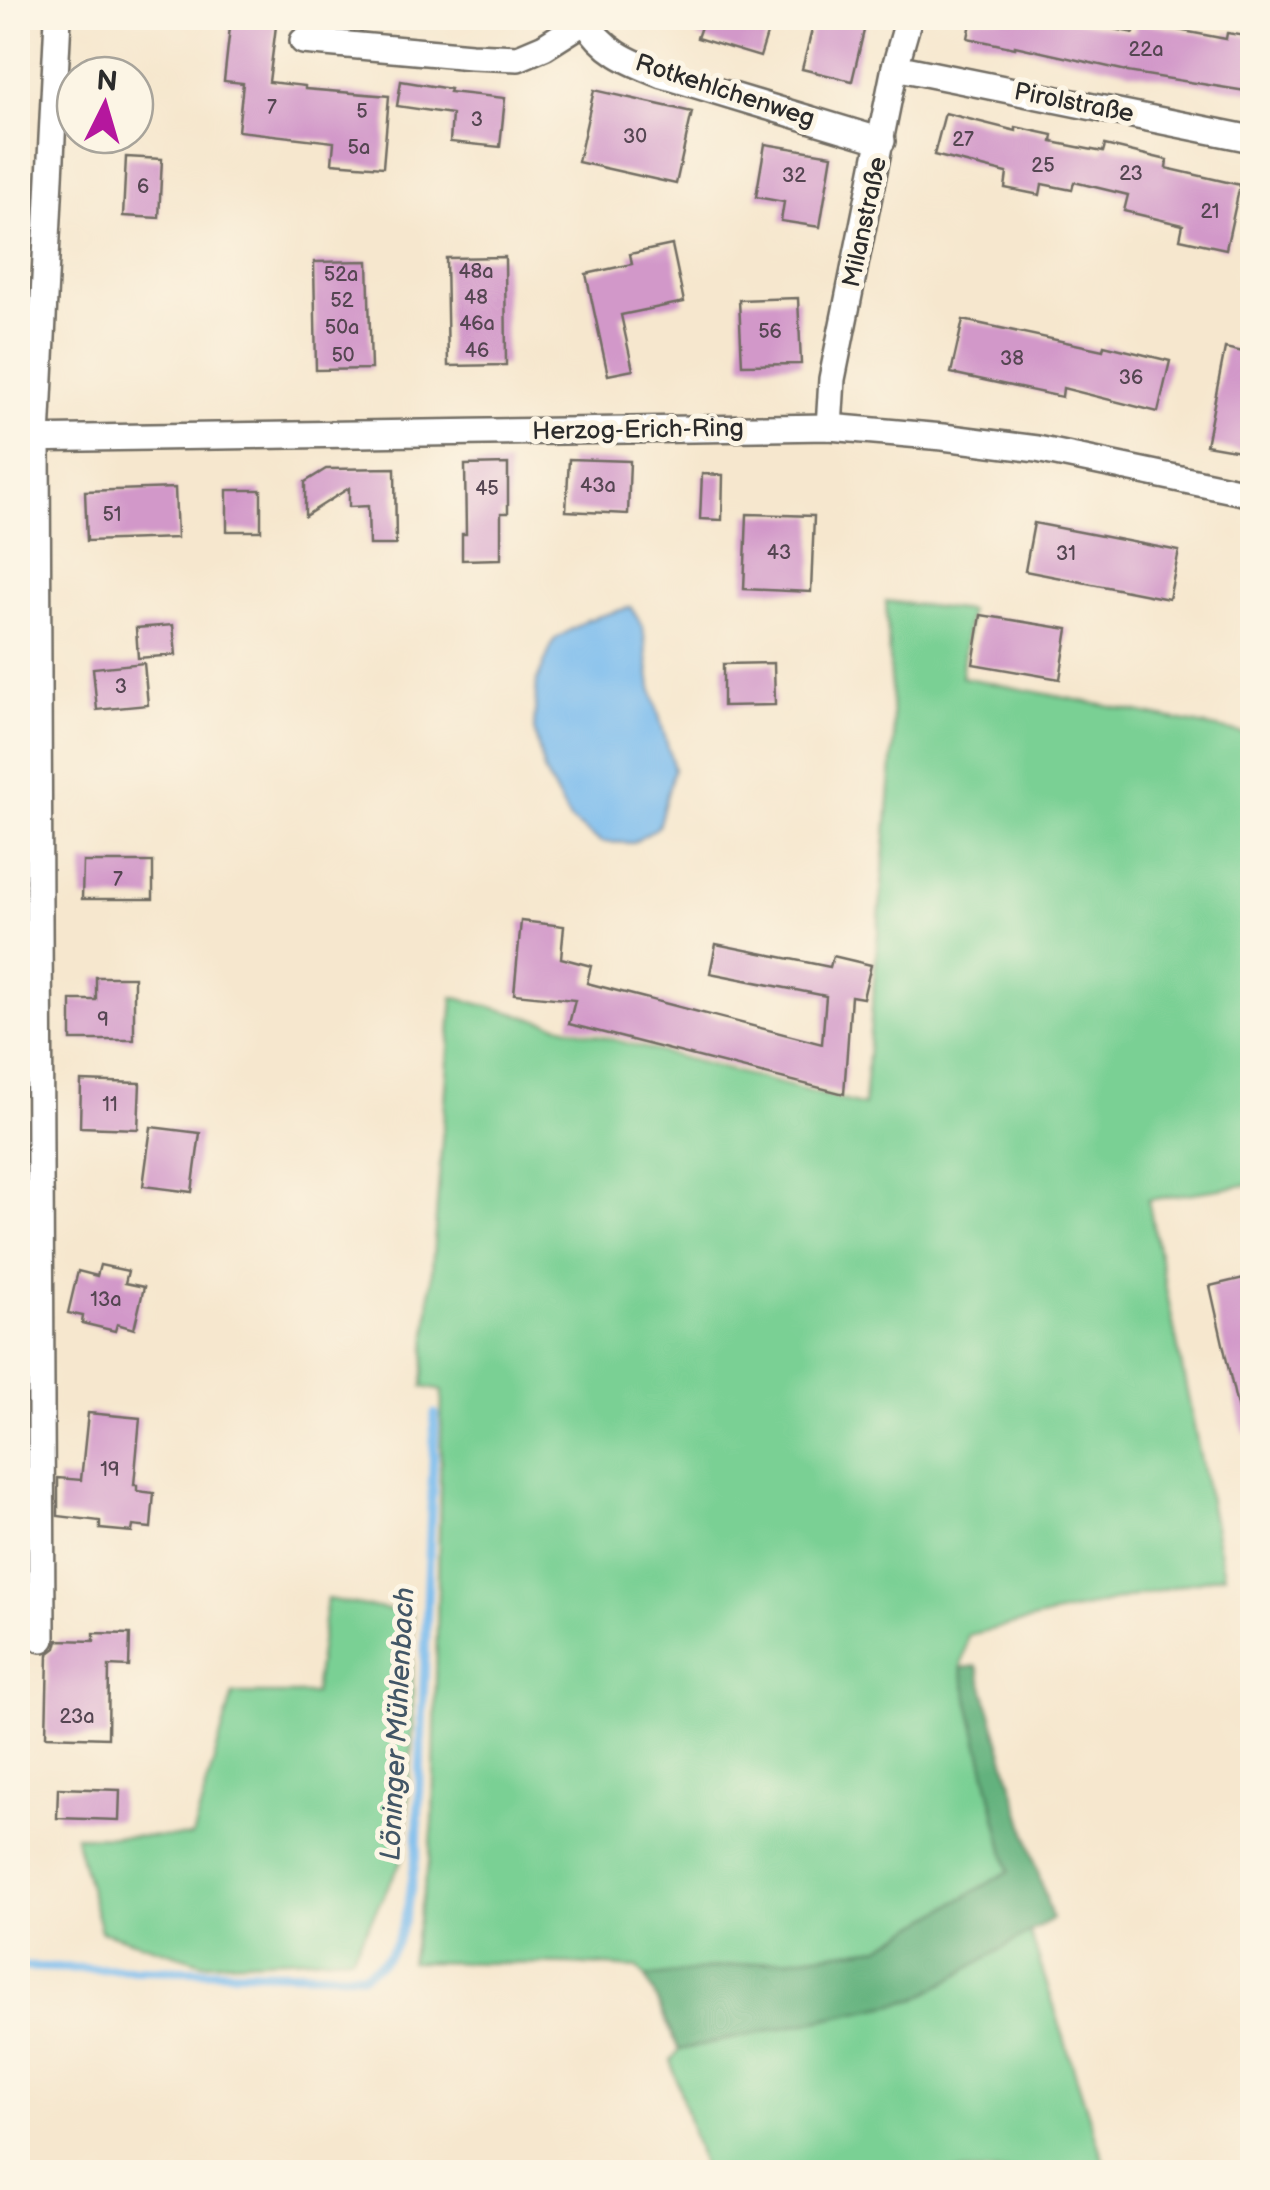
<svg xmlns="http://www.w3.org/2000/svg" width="1270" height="2190" viewBox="0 0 1270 2190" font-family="'Balsamiq Sans',sans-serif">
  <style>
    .green { fill: #7ad094; stroke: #527e60; stroke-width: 2.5 }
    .forest { fill: #63b27e; stroke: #476e54; stroke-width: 2.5 }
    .water { fill: #79bbee; stroke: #52738c; stroke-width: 2.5 }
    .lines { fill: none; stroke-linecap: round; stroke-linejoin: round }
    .stream { stroke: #79bbee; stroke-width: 9 }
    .building { fill: #d298c9 }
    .street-casing { stroke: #726d64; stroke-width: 30 }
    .street { stroke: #fff; stroke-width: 25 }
    .rail-casing { stroke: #2b2b2b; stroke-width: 11 }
    .rail { stroke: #fcf5e5; stroke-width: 8; stroke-dasharray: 22; stroke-linecap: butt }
    .labels { text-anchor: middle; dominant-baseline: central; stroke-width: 10; stroke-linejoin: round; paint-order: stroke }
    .number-label { font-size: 20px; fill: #554652 }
    .street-label { font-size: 25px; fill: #2b2b2b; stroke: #fcf5e5 }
    .water-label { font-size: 28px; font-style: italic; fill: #425666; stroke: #fcf5e5 }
  </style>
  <rect width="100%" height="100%" fill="#fcf5e5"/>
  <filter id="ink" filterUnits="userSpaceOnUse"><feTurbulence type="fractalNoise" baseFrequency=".01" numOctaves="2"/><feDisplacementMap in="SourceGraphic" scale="20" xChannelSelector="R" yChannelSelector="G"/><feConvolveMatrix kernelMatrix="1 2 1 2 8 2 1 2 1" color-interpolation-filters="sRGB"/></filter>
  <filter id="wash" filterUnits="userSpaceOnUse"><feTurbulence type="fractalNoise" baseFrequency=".0048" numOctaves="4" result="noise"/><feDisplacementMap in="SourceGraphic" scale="40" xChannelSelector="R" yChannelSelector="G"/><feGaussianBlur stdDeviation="2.25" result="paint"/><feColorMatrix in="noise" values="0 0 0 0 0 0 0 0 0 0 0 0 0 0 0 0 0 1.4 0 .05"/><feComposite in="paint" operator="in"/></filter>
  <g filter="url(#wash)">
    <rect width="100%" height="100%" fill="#f6e7ce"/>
    <g class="green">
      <path d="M886,601L969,611L961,677L1252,735V1184L1148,1200L1224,1575L968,1635L961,1668L1009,1871L880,1947L646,1977L638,1968L569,1964L410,1962L429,1862L433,1823L442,1391L423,1387L453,997L864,1106L894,738Z"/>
      <path d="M327,1599L412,1614L413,1727L404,1856L352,1956L203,1963L101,1931L75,1836L192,1837L233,1694H314Z"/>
      <path d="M1030,1932L1107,2172H704L671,2060L679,2050L917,1999Z"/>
    </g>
    <path class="forest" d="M977,1666L1052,1919L917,1999L679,2050L646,1977L880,1947L1009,1871L961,1668Z"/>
    <path class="water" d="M631,607L643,627L651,687L674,769L658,827L633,843L601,842L570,820L544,771L534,729L537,681L554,640L587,620Z"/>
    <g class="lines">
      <path class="stream" d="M18,1967L363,1974C369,1970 377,1966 383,1961C407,1939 412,1880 417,1848L435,1414"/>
    </g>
    <g id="blocks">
      <g class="building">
        <path d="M231,18H277L269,82L305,86V89L389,96L383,167L332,163L334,142L238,131L243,83L224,81Z"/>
        <path d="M704,18H772L760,57L697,38Z"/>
        <path d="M815,18H867L852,81L802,69Z"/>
        <path d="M972,18H1060L1134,33L1136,22L1226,39L1227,33L1252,37V92L1127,72V71L1015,46V48L968,38Z"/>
        <path d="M401,81L450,89L449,92L505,98L500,147L450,142L452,114L397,106Z"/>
        <path d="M594,90L692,112L676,184L578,162Z"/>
        <path d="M945,113L1016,131V127L1053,135L1052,142L1103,152L1105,145L1167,160L1166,168L1240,185L1226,249L1180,239L1183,225L1124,211L1128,195L1074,182L1072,190L1042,184L1040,195L1005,188L1007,173L934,155Z"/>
        <path d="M765,144L832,155L820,227L781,221L784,202L756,197Z"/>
        <path d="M126,157L162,159L159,218L123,216Z"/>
        <path d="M672,245L684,302L621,315L633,370L608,375L586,274L632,264L630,254Z"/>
        <path d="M505,257L506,365L448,366L446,258Z"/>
        <path d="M368,261L371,369L316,370L314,262Z"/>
        <path d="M798,298L801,364L742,365L739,300Z"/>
        <path d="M963,320L1103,350L1104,345L1170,361L1158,412L1063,388L1062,397L951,373Z"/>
        <path d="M1225,348L1252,354V453L1206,445Z"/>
        <path d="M569,459L630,461L628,514L566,511Z"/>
        <path d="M508,464V513H501V559L462,560V534H466L465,465Z"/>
        <path d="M395,468L396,545H369L368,506L349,507V488L305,516V482L326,469Z"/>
        <path d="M702,474L723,475L722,520L700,519Z"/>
        <path d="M175,488L177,538L87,541L85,491Z"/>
        <rect x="227" y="490" width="34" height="41"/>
        <path d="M747,514L814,516L811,592L744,589Z"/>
        <path d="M1034,523L1179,551L1169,599L1025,571Z"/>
        <path d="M981,615L1068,629L1060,679L973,664Z"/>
        <path d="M173,625L176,655L138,658L136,628Z"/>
        <path d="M144,663L148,705L97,710L93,668Z"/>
        <path d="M774,663L775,705L723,706V664Z"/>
        <path d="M83,862H153V899H82Z"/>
        <path d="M521,921L564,926L561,958L591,966L587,983L822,1044L826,996L710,973L716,944L830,967L833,956L871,965L863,998L851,996L844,1094L569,1024L575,1000L514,994Z"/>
        <path d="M96,977H134V1040H71V1000H96Z"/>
        <path d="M81,1081L140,1083L138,1129L80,1127Z"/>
        <path d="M151,1127L200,1133L192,1192L143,1186Z"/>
        <path d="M100,1265L128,1271L125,1283L144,1287L134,1329L117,1324L115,1331L82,1323L83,1316L68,1313L78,1271L97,1276Z"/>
        <path d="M1252,1276V1432L1243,1433L1210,1286Z"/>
        <path d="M88,1413L140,1418L134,1485H137V1491L154,1493L151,1528L133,1526L132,1532L100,1529V1521L58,1516V1478L81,1480Z"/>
        <path d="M94,1633L130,1634L129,1667L109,1666L108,1738L46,1736L48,1654L56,1648L58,1640L94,1641Z"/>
        <path d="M58,1788L120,1790L119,1820L57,1818Z"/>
      </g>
    </g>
  </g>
  <g filter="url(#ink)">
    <use href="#blocks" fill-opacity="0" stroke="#726d64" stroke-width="2.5"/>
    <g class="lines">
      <g class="street-casing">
        <g id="street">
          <path d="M583,18C604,52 627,61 663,75L882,141"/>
          <path d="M303,41L471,56L518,58L544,47L585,21"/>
          <path d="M895,67L1252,139"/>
          <path d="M829,427L832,379L895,67L909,18"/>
          <path d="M18,439L829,427L943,437L1037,449L1252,494"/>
          <path d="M42,1639L37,438L58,18"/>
        </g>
      </g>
      <use href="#street" class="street"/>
      <g class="rail-casing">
        <path id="rail" d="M18,19L19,18"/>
      </g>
      <use href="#rail" class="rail"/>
    </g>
  </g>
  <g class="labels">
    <g class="number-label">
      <text x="1146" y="50">22a</text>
      <text x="272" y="108">7</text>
      <text x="362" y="112">5</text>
      <text x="477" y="120">3</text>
      <text x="635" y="137">30</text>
      <text x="963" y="140">27</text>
      <text x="359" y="148">5a</text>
      <text x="1043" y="166">25</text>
      <text x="1131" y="174">23</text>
      <text x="794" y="176">32</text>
      <text x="143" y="187">6</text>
      <text x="1210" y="212">21</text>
      <text x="476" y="272">48a</text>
      <text x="341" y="275">52a</text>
      <text x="476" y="298">48</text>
      <text x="342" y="301">52</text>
      <text x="477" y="324">46a</text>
      <text x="342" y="328">50a</text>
      <text x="770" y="332">56</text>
      <text x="477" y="351">46</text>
      <text x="343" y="356">50</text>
      <text x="1012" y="359">38</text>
      <text x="1131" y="378">36</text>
      <text x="598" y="486">43a</text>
      <text x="487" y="489">45</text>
      <text x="112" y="515">51</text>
      <text x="779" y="553">43</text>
      <text x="1066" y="554">31</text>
      <text x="121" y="687">3</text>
      <text x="118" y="880">7</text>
      <text x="103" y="1020">9</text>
      <text x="110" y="1105">11</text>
      <text x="106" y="1300">13a</text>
      <text x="110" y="1470">19</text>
      <text x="77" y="1717">23a</text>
    </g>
    <g class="street-label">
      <text transform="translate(725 91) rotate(18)">Rotkehlchenweg</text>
      <text transform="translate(1074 103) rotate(11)">Pirolstraße</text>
      <text transform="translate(865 222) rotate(-78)">Milanstraße</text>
      <text transform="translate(638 430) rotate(-1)">Herzog-Erich-Ring</text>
    </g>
    <g class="water-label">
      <text transform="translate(398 1724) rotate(-87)">Löninger Mühlenbach</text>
    </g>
  </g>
  <rect width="1270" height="2190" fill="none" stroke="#fcf5e5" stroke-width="60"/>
  <g transform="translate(105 105) rotate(5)"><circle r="48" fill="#fcf5e5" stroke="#a8a49b" stroke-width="2.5"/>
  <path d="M0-8L18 38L0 25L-18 38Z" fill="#b5179e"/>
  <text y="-15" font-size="28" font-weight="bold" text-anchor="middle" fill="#2b2b2b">N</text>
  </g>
</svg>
